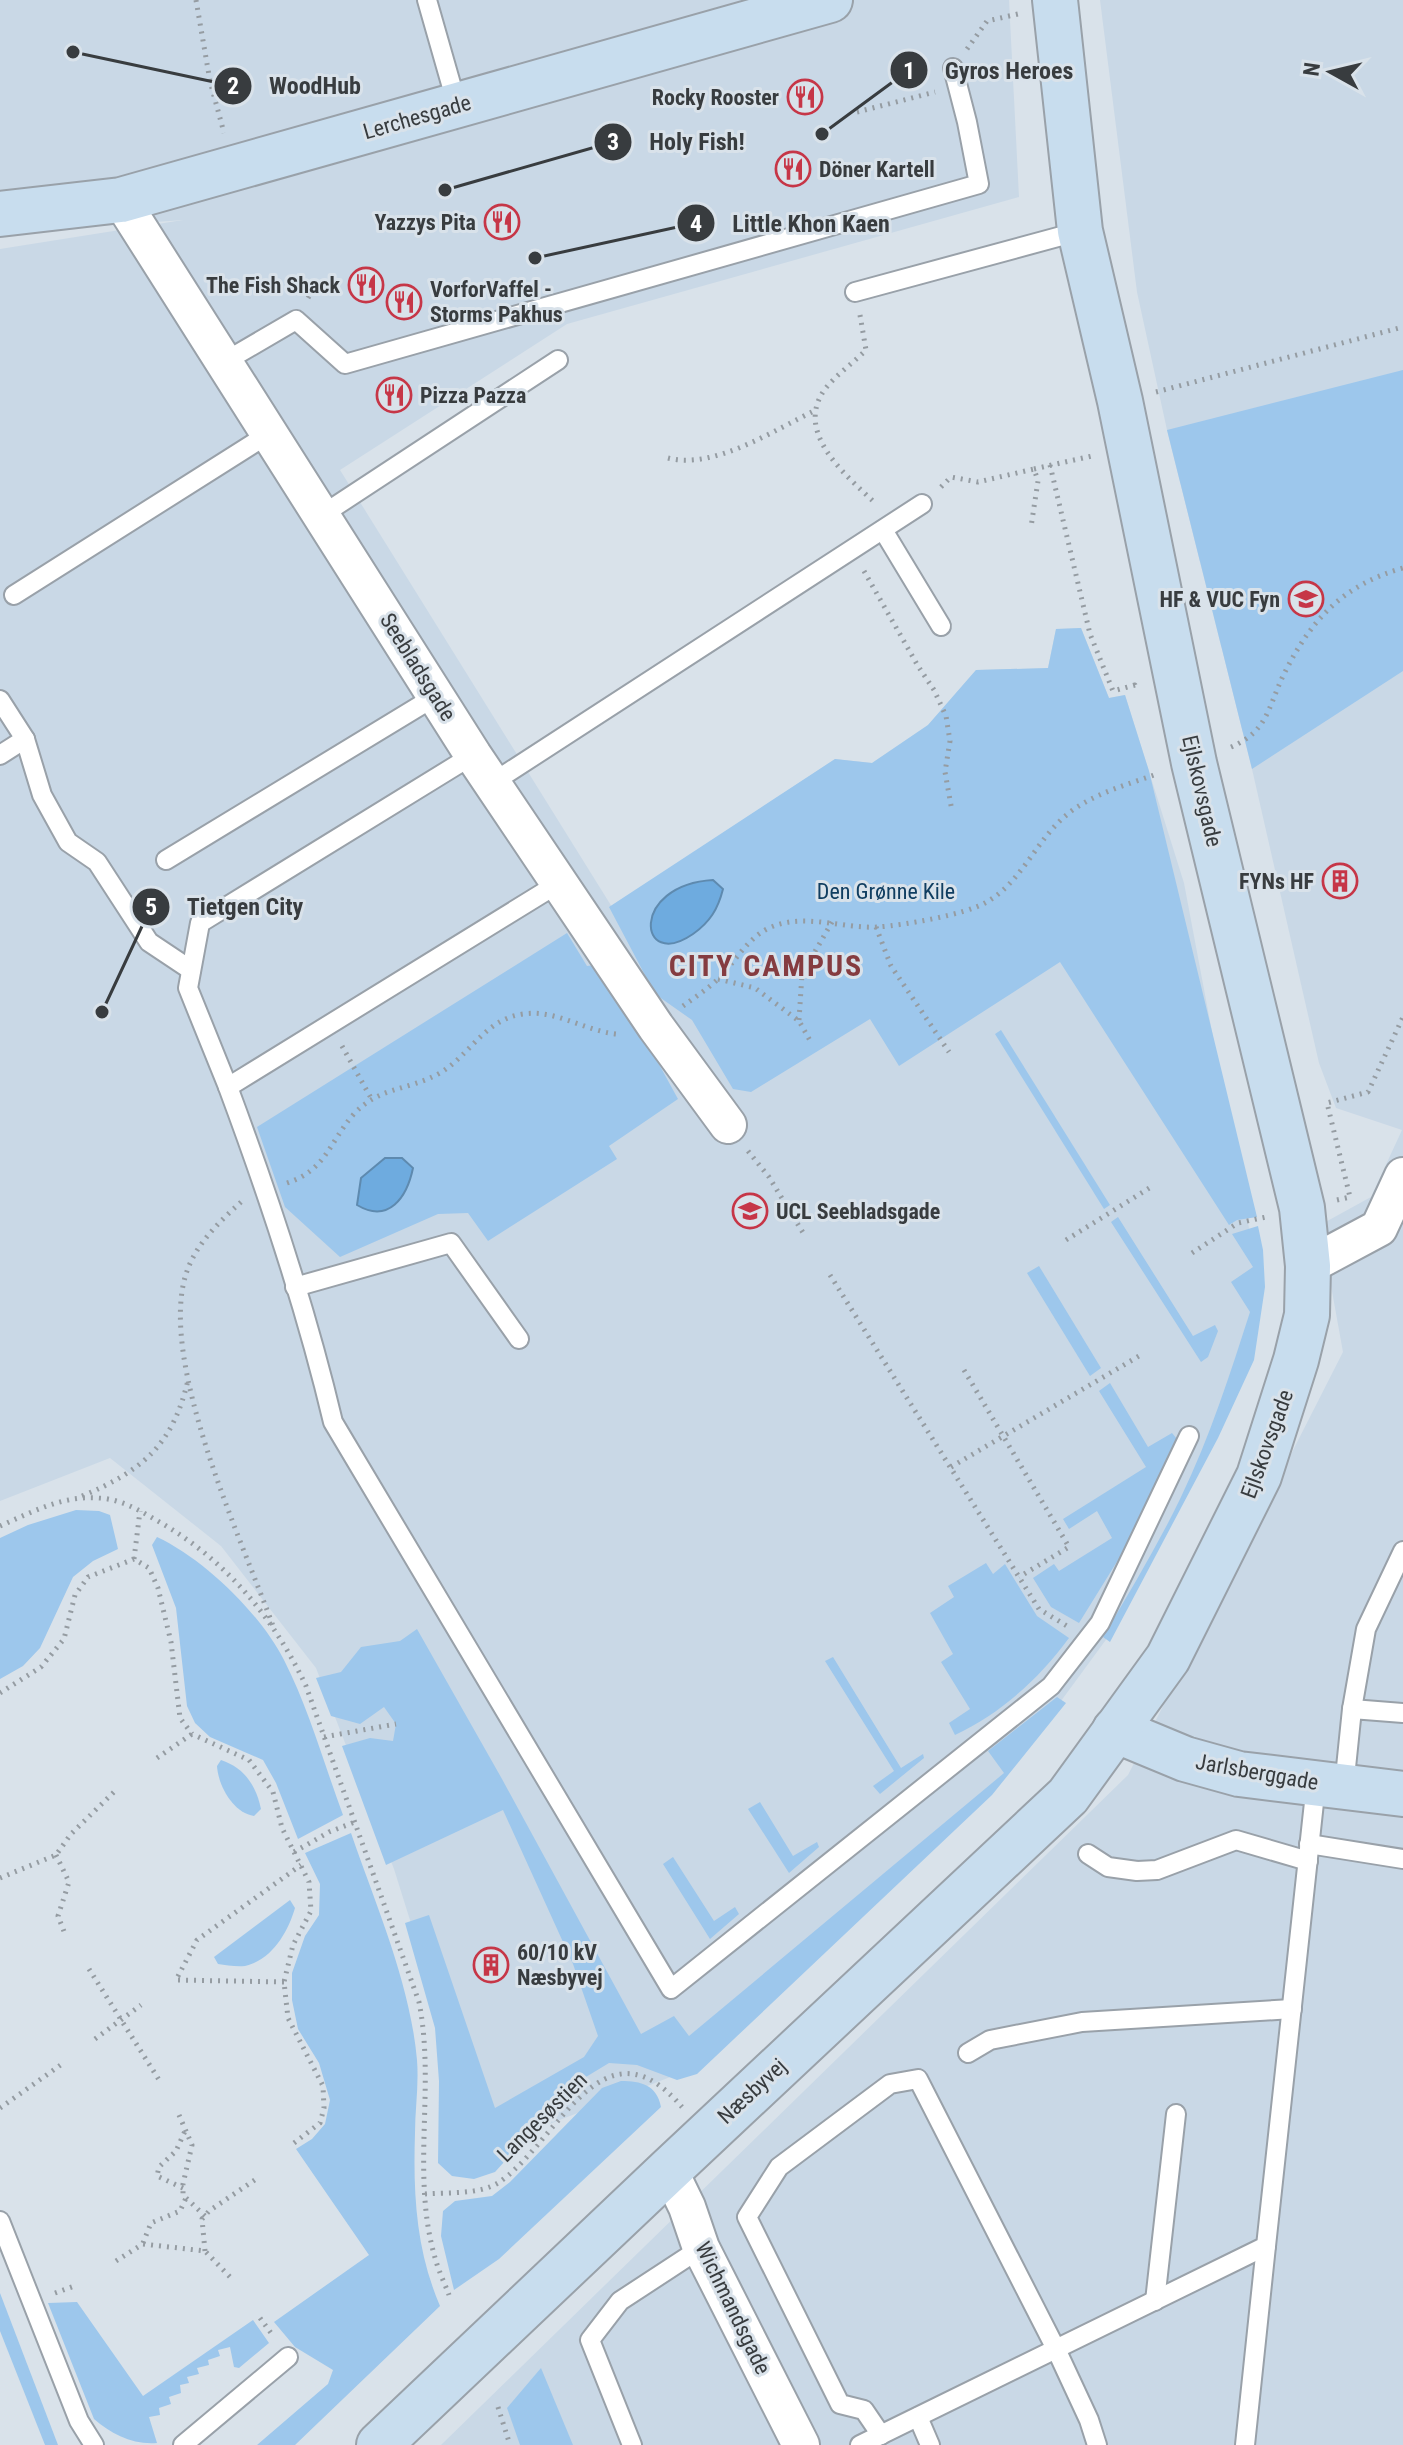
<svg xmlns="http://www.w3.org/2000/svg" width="1403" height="2445" viewBox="0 0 1403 2445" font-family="'Roboto Condensed',sans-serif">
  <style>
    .built { fill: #c9d8e6 }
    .green { fill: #9dc7ec }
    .water { fill: #6eabdf; stroke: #5e8aaf; stroke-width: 2 }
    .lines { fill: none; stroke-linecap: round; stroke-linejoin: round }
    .lane-casing { stroke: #99a1a9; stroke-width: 22 }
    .street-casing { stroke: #99a1a9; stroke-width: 40 }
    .secondary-casing { stroke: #99a1a9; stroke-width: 48 }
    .path { stroke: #959ca2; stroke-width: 5; stroke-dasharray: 2 6; stroke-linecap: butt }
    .lane { stroke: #fff; stroke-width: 18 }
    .street { stroke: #fff; stroke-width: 36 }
    .secondary { stroke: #c8ddee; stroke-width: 44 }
    .labels { text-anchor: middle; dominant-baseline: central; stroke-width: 6; stroke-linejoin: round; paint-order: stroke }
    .poi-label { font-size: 22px; font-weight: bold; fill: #383c3f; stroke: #d9e2ea; text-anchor: end }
    .street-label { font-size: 22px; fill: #383c3f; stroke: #d9e2ea }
    .park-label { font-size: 22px; fill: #103e61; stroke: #d9e2ea }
    .district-label { font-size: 30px; font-weight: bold; letter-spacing: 2px; fill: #853c40; stroke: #d9e2ea }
    .leader { fill: none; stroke: #383c3f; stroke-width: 3 }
    .callout-dot { fill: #383c3f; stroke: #d9e2ea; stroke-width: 3 }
    .mark-label { font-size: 24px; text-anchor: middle; font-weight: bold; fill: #fff }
    .callout-label { font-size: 24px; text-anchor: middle; font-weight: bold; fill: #383c3f; stroke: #d9e2ea; stroke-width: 6; stroke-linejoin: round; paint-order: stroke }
  </style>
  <rect width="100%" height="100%" fill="#d9e2ea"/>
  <g class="built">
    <path d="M0,0H1009L1019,197L567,324L340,470L612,907L835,759L872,763L928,725L976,670L1048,668L1056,629L1081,628L1109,698L1125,695L1184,883L1261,1292L1206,1452L1108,1637L1006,1776L691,2069L482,2150L394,1869L316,1668L221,1546L110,1458L0,1501V249L183,220L0,233Z"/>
    <path d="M1100,0H1403V2445H441L1128,1775L1343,1352L1320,1225L1371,1197L1402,1130L1336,1108L1319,1063L1252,769L1167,430L1137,292Z"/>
  </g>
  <g class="green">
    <path d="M1403,370V671L1252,769L1167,430Z"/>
    <path d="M1081,628L1109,698L1125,695L1149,771L1257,1217L1237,1220L1229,1225L1060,962L899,1066L870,1019L751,1092L733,1089L692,1020L655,994L609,907L835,759L872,763L928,725L976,670L1048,668L1056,629Z"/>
    <path d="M567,933L587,966L595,965L649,1046L678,1099L609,1146L617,1159L488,1241L468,1213L438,1214L340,1257L285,1207L257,1127Z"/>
    <path d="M1001,1030L1110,1205L1104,1209L995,1034Z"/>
    <path d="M1118,1217L1193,1336L1215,1325L1218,1331L1208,1357L1201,1362L1111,1222Z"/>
    <path d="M1258,1226L1263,1250L1265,1287L1254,1360L1218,1438L1110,1642L1103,1637C1130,1591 1158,1545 1181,1497C1210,1437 1230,1374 1250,1312L1231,1282L1253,1267L1232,1234Z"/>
    <path d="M1039,1266L1101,1368L1090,1376L1027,1273Z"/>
    <path d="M1110,1383L1148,1447L1172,1433L1177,1439L1131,1539L1079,1623L1051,1607L1033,1578L1054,1564L1059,1571L1112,1538L1097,1511L1069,1529L1063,1519L1146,1467L1099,1391Z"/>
    <path d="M76,1510L99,1511L110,1515L118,1549L93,1561L73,1577L40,1648L23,1666L0,1679V1538L28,1525Z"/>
    <path d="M157,1537C204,1559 260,1613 284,1660C309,1709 324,1764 343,1815L298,1839L276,1783L263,1760L210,1737L195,1723L187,1706L176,1608L152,1545Z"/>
    <path d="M986,1563L993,1574L1005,1564L1037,1616L1069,1638C1039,1679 1001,1713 955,1735L949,1723L970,1709L941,1662L953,1654L930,1613L954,1597L948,1586Z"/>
    <path d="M417,1629L502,1779L641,2034L674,2016L689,2036L1004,1773L988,1751L1057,1697L1066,1703L992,1795L697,2074L677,2080L637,2065L609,2063L576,2083L495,2172L474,2179L452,2176L438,2163L439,2081L435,2028L405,1923L429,1915L495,2108L584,2057L598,2036L573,1964L503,1810L386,1865L342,1746L370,1738L393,1741L396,1724L384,1707L360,1724L331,1716L316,1678L341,1672L361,1647L400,1641Z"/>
    <path d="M833,1657L901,1768L923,1754L924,1758L880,1794L873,1786L894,1771L825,1661Z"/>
    <path d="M221,1760C245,1768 256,1786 261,1809L254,1816C233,1813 218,1785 217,1766Z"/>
    <path d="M760,1802L793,1856L817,1842L819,1847L789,1873L748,1809Z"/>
    <path d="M351,1833C376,1906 410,1982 417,2060C419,2085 415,2109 415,2133C413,2194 416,2250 440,2306L295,2445H257L328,2384L333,2370L295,2347L274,2322L369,2255L296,2149L312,2139L325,2124L330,2100L319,2063L298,2029L292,2000V1973L305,1936L319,1915L320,1884L305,1853Z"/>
    <path d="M673,1857L714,1921L735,1907L739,1914L710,1939L663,1864Z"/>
    <path d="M290,1900L295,1908C288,1932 272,1960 245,1966C236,1967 226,1965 218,1964L214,1957Z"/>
    <path d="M621,2081C641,2081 657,2085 661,2107L499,2259L454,2290L441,2236L443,2211L455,2201L492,2196L510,2182L602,2088Z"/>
    <path d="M0,2293L58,2445H45L0,2331Z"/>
    <path d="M77,2302L143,2396L253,2320L269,2343L239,2368L234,2367L230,2347L218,2350L220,2356L208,2360L209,2365L197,2368L199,2374L187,2377L189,2383L180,2385L181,2393L169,2397L171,2404L159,2408L160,2415L149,2417L157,2443C133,2445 111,2434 94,2419L48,2303Z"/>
    <path d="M541,2368L573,2445H520L507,2408Z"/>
  </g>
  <g class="water">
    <path d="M713,880L723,889C718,909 710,922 693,934C638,972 629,885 713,880Z"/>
    <path d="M385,1158H402L413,1168C407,1197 389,1224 357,1205L361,1178Z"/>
  </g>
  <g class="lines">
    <g class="lane-casing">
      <g id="lane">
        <path d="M427,0L457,105"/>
        <path d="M855,292L1080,231"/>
        <path d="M224,362L296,320L345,364L979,184L967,122L953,68"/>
        <path d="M322,515L558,360"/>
        <path d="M883,530L941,626"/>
        <path d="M14,595L270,433"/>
        <path d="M0,700L25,739L42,795L68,842L97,862L149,942L191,970"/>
        <path d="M0,755L25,739"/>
        <path d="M473,755L200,923L188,988L228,1087L559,883"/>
        <path d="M492,783L922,504"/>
        <path d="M166,860L436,696"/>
        <path d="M228,1087C269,1197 306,1308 333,1422L671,1989L1051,1686L1100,1623L1189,1436"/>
        <path d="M295,1287L451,1243L519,1339"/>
        <path d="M1352,1709L1366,1629L1403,1551"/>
        <path d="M1344,1787L1352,1709L1403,1713"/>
        <path d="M1309,1844L1403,1859"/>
        <path d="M1088,1854L1108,1867L1137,1871L1157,1870L1236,1840L1308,1861"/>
        <path d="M968,2053L990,2040L1082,2022L1292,2009"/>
        <path d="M0,2221L79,2421L94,2445"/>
        <path d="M1155,2301L1176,2114"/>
        <path d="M918,2417L930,2445"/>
        <path d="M881,2435L864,2410L840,2404L747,2217L779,2167L890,2084L918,2079L1056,2349L1089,2420L1097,2445"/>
        <path d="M183,2445L288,2357"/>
        <path d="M632,2445L590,2340L620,2301L701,2248"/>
        <path d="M860,2445L1266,2246L1316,1784"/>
        <path d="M1245,2445L1266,2246"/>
      </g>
    </g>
    <g class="street-casing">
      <g id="street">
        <path d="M121,200L473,755L656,1027L728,1125"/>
        <path d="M1308,1266L1379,1228L1403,1176"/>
        <path d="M669,2170L687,2207L701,2248L801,2445"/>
      </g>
    </g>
    <g class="secondary-casing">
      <g id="secondary">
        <path d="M0,214L121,200L830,0"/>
        <path d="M1115,1730L1185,1759L1239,1774L1403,1794"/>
        <path d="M379,2445L669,2170L1068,1796L1168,1658L1259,1476L1296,1360L1307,1315L1308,1266L1302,1208L1194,763L1120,401L1080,231L1055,0"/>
      </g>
    </g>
    <g class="path">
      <path d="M196,0L210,81L224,133"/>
      <path d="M967,49L987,21L1018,14"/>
      <path d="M857,112L935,92"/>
      <path d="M308,298L319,279"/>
      <path d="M860,315L866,350C853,363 836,375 825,389C793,433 847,476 875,503"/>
      <path d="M1156,392L1403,327"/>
      <path d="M668,458C714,470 774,430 816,410"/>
      <path d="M1050,465L1090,634L1113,691L1135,685L1137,690"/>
      <path d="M1034,469L1092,456"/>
      <path d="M941,487L951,477L978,482L1034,469L1038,481L1031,527"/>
      <path d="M864,571L918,666L934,690L946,716L950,741L945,772L952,811"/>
      <path d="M1231,747C1267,732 1268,708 1283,676C1310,621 1342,585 1403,568"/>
      <path d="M876,927L891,966L949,1052"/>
      <path d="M718,979L755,988L799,1021L812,1044"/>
      <path d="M683,1006C694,998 706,990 717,980C734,964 746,939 769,928C803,912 842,929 878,927C904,925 963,915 985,903C1020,884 1035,843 1063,818C1088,795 1126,785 1157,774"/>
      <path d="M799,1020L802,974L832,922"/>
      <path d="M342,1046L371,1098"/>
      <path d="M748,1151L769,1177L805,1236"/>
      <path d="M287,1183C326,1170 329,1143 353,1115C379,1086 408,1091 440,1073C470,1055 485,1019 523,1014C556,1009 584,1031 617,1034"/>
      <path d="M1337,1200L1350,1197L1327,1103L1368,1092L1403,1017"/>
      <path d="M241,1202C219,1222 195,1245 186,1274C158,1362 242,1540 273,1626"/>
      <path d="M1066,1240L1151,1187"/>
      <path d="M1192,1253L1238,1223L1266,1217"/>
      <path d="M830,1275L1039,1609L1067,1626"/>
      <path d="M964,1370L1069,1547L1019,1577"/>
      <path d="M951,1467L1139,1356"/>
      <path d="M82,1496C142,1471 173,1445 188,1380"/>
      <path d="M0,1526C32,1512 63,1495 99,1498C120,1499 139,1510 156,1520C224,1558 273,1616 306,1686L419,2002C436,2087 410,2177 436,2261C439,2272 445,2284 449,2295"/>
      <path d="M134,1559L140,1511"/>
      <path d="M0,1693L41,1667L64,1639L75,1595L88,1577L134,1559L149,1568L158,1588L171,1642L180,1718L192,1734L249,1760L273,1792L282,1828L309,1882L311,1911L293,1945L284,1982L288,2018L323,2086L324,2108L320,2123L294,2143"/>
      <path d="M324,1737L396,1724"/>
      <path d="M157,1758L192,1734"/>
      <path d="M294,1852L329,1832L355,1822"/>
      <path d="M56,1855L69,1882L58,1916L65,1934"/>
      <path d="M0,1878L56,1855L71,1834L116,1790"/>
      <path d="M89,1969L161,2083"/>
      <path d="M284,1982L176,1980L197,1940L301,1865"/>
      <path d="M95,2039L141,2005"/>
      <path d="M0,2108L62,2064"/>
      <path d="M179,2115L192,2145L183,2184V2195L205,2216"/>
      <path d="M183,2188L157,2176L159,2167L176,2151L185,2131"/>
      <path d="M425,2194C448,2192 478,2195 498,2183C558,2143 602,2013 682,2107"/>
      <path d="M143,2243L151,2223L180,2211L186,2198"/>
      <path d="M205,2251L202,2219L209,2211L259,2177"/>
      <path d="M116,2261L143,2244L205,2251L231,2278"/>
      <path d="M55,2293L77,2285"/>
      <path d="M260,2318L274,2337"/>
      <path d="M498,2407L510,2445"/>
    </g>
    <use href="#lane" class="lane"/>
    <use href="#street" class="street"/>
    <use href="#secondary" class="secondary"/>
  </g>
  <defs>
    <g id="restaurant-ring" transform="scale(1.8)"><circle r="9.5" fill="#d9e2ea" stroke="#c63647" stroke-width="1.5"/><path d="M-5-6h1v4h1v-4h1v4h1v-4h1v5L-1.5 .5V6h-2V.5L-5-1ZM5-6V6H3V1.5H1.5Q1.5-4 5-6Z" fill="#c63647"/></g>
    <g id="university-ring" transform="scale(1.8)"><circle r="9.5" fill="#d9e2ea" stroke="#c63647" stroke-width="1.5"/><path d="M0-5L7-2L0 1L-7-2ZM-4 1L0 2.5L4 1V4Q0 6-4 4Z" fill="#c63647"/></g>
    <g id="building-ring" transform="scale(1.8)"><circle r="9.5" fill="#d9e2ea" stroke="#c63647" stroke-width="1.5"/><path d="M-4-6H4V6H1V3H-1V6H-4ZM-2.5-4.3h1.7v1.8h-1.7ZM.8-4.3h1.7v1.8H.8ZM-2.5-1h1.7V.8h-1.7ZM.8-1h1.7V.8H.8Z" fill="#c63647"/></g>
  </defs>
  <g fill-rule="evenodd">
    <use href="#restaurant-ring" x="805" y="97"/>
    <use href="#restaurant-ring" x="793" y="169"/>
    <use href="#restaurant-ring" x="502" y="222"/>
    <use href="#restaurant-ring" x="366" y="285"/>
    <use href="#restaurant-ring" x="404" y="302"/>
    <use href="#restaurant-ring" x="394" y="395"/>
    <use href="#university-ring" x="1306" y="599"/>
    <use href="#building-ring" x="1340" y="881"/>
    <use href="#university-ring" x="750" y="1211"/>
    <use href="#building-ring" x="491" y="1965"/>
  </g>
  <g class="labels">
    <g class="poi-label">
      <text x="779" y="97">Rocky Rooster</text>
      <text x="819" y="169" text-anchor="start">Döner Kartell</text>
      <text x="476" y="222">Yazzys Pita</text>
      <text x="340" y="285">The Fish Shack</text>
      <text x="430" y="289" text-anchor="start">VorforVaffel -<tspan x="430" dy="25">Storms Pakhus</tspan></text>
      <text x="420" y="395" text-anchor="start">Pizza Pazza</text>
      <text x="1280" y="599">HF &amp; VUC Fyn</text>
      <text x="1314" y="881">FYNs HF</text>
      <text x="776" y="1211" text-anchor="start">UCL Seebladsgade</text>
      <text x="517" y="1952" text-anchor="start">60/10 kV<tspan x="517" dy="25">Næsbyvej</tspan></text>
    </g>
    <g class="street-label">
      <text transform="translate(417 117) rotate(-16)">Lerchesgade</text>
      <text transform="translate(418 667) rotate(58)">Seebladsgade</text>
      <text transform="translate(1202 791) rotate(77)">Ejlskovsgade</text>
      <text transform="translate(1267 1444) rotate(-70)">Ejlskovsgade</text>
      <text transform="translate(1257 1772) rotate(10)">Jarlsberggade</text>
      <text transform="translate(752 2091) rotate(-43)">Næsbyvej</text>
      <text transform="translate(542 2117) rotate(-45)">Langesøstien</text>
      <text transform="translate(733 2308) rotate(64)">Wichmandsgade</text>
    </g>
    <g class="park-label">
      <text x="886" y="891">Den Grønne Kile</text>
    </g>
    <g class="district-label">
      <text x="766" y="965">CITY CAMPUS</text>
    </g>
  </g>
  <path class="leader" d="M822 134L909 70M73 52L233 86M445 190L613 142M535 258L696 223M102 1012L151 907"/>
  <g class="callout-dot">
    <circle cx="822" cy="134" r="8"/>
    <circle cx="73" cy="52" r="8"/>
    <circle cx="445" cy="190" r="8"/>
    <circle cx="535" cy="258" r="8"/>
    <circle cx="102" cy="1012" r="8"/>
    <circle cx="909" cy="70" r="20"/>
    <circle cx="233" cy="86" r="20"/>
    <circle cx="613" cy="142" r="20"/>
    <circle cx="696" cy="223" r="20"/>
    <circle cx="151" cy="907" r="20"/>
  </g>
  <g class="mark-label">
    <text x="909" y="79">1</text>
    <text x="233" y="94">2</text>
    <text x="613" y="150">3</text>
    <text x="696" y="232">4</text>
    <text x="151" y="915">5</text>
  </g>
  <g class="callout-label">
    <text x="1009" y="79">Gyros Heroes</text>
    <text x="315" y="94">WoodHub</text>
    <text x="697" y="150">Holy Fish!</text>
    <text x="811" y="232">Little Khon Kaen</text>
    <text x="245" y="915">Tietgen City</text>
  </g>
  <g transform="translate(1331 72) rotate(278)" stroke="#d9e2ea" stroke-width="6" paint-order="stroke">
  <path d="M0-6L14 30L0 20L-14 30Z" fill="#383c3f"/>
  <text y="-12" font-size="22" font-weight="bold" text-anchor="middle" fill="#383c3f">N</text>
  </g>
</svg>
